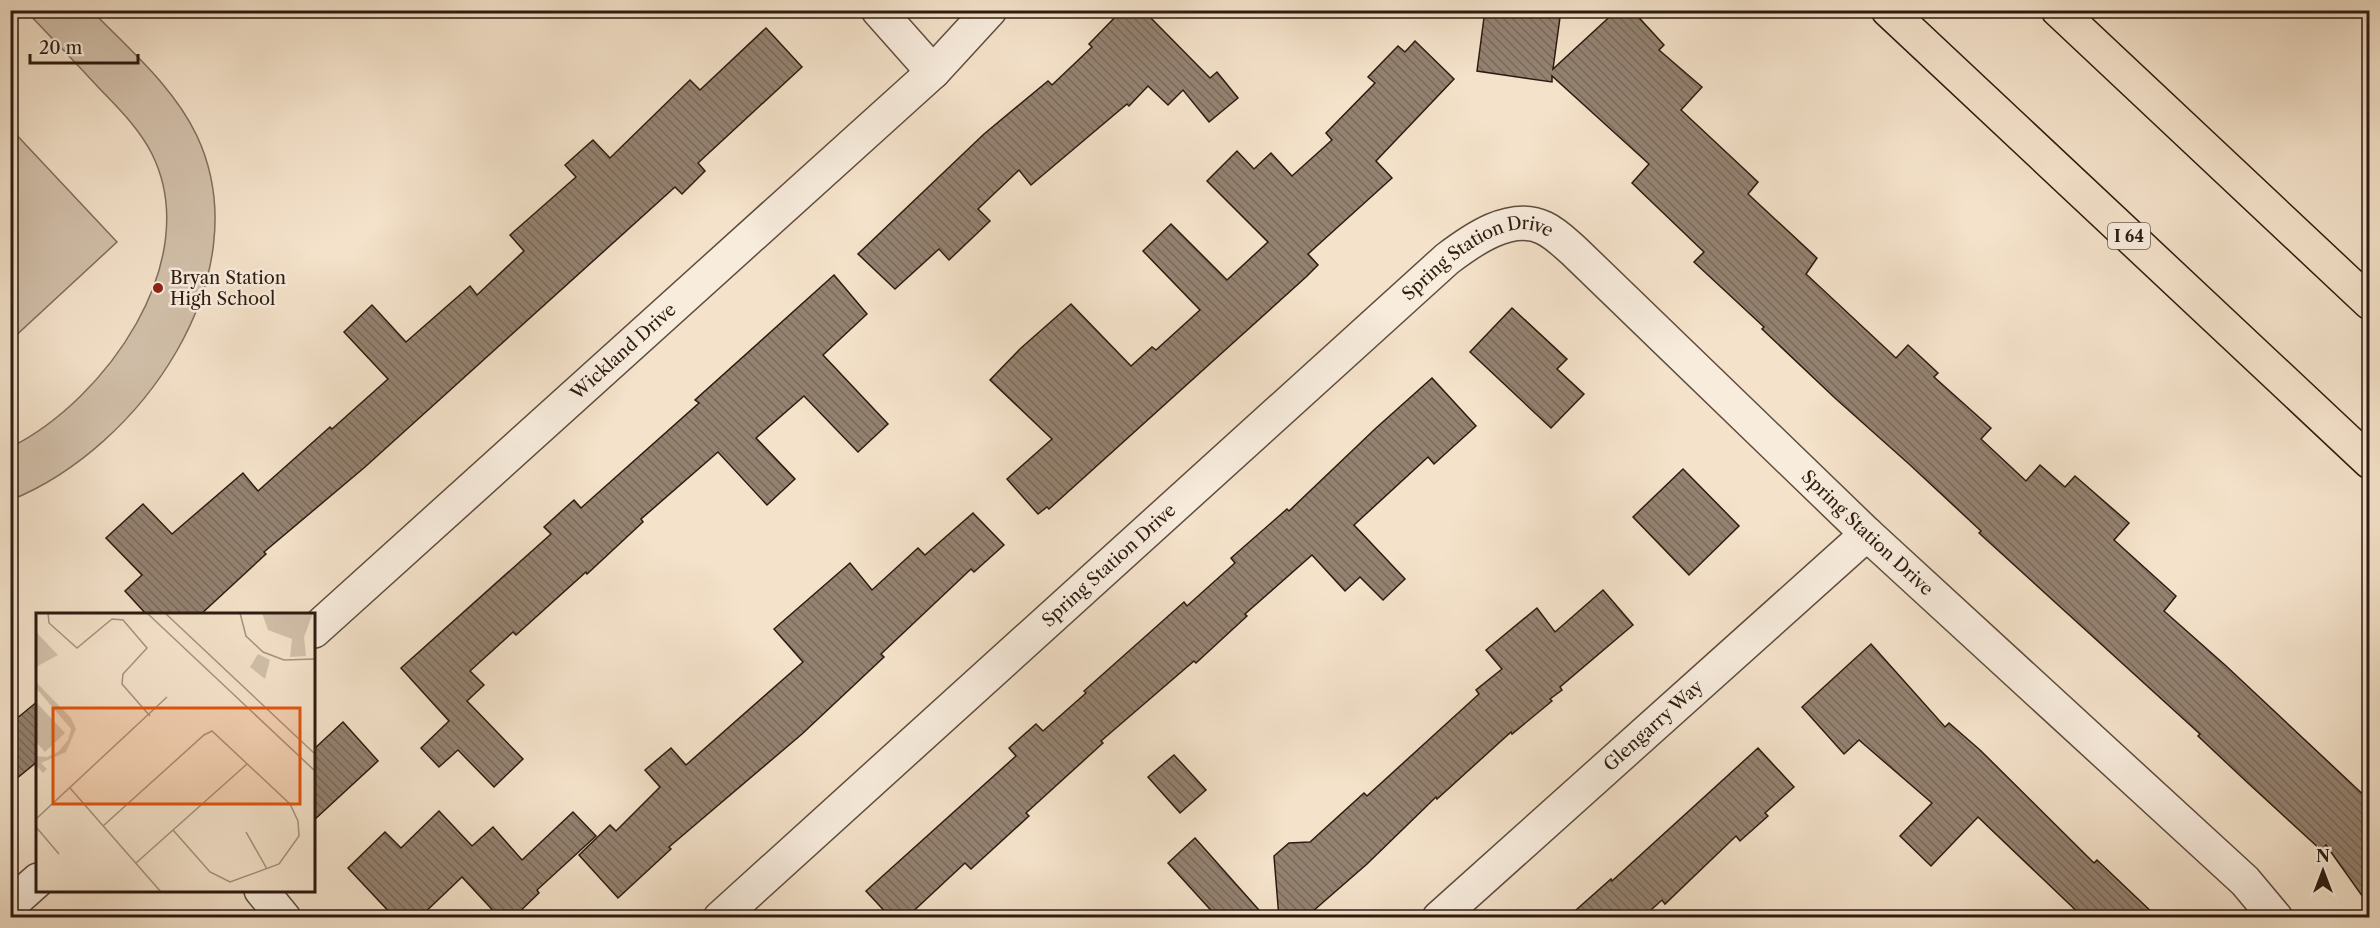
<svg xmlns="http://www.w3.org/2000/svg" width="2380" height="928" viewBox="0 0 2380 928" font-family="'Libre Caslon Text',serif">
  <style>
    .grass { fill: #d2c0aa; stroke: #806e5d; stroke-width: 1.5 }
    .building { fill: url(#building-back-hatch); stroke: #2d1b10; stroke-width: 1.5 }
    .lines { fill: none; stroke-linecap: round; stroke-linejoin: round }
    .minor-casing { stroke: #5f4d3e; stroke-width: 36 }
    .highway-casing { stroke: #2d1b10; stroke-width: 36 }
    .minor { stroke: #f8ecdd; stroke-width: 33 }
    .highway { stroke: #f4e2ca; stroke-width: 33 }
    .poi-dot { fill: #8f2418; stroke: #f8ecdd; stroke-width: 2 }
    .labels { text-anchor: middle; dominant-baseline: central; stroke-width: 5; stroke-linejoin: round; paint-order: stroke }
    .shield { fill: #f8ecdd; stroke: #6a5a4e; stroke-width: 1.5 }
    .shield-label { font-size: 16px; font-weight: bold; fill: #2d1b10 }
    .street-label { font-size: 18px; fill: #2d1b10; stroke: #f8ecdd }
    .poi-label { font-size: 18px; fill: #2d1b10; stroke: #f8ecdd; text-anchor: start }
    .inset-road { fill: none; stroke: #a49280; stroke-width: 1.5 }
    .view { fill: #df560c; fill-opacity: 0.15; stroke: #df560c; stroke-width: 3 }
    .inset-edge { fill: none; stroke: #2d1b10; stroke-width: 3 }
  </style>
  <defs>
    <pattern id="building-back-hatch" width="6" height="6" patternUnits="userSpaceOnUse" patternTransform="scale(1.5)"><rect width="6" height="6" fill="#948271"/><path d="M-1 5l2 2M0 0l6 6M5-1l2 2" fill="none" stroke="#796a5b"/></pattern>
  </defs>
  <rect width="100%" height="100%" fill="#f4e2ca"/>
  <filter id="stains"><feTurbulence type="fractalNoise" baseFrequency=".00333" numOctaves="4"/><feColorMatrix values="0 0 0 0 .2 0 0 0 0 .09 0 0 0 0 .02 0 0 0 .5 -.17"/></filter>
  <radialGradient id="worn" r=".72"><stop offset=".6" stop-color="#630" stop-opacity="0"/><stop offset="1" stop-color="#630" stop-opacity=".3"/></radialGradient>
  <g class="grass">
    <path d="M26,11H92C129,49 174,87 197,136C262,276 140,448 11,500V447C105,400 205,261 152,154C139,128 118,108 98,87C74,61 50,36 26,11Z"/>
    <path d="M11,129L117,242L11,340Z"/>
  </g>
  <g class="building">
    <path d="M1122,10H1143L1210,78L1217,72L1238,98L1209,122L1183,90L1168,105L1148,86L1129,106L1127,104L1031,185L1019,170L978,209L990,221L949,260L939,249L895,289L858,254L984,134L1048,81L1052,85L1092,47L1089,44Z"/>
    <path d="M1485,10H1561L1553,69L1617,10H1632L1664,45L1659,50L1702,87L1681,110L1758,182L1748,194L1817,258L1806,274L1896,358L1908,345L1938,373L1934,377L1991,428L1981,439L2026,481L2040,465L2065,487L2075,476L2129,523L2114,540L2176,596L2164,611L2225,665L2370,801V907L2326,845L2321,850L2249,784L2198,736L2200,734L1979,533L1981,531L1909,464L1836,399L1762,329L1764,327L1694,262L1704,252L1632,183L1649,164L1552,76V82L1477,71Z"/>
    <path d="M766,28L802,67L698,163L705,171L682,194L675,187L365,467L264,552L266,554L200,615H147L125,591L142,575L106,538L143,504L172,534L243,473L258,491L330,427L332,429L388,379L344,332L372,305L406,342L470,286L477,295L524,251L510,235L576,177L565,165L593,140L610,158L690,80L700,90Z"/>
    <path d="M1415,41L1454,79L1376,161L1392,178L1308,254L1318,265L1306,277L1049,509L1047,507L1038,514L1007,479L1052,439L990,380L1021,348L1071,304L1131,366L1152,347L1156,350L1200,310L1143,251L1171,224L1227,280L1268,242L1207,181L1237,151L1254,169L1271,153L1292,176L1332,140L1326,133L1375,83L1368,77L1398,46L1405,52Z"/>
    <path d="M834,275L867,314L823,355L888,424L858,452L804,396L756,438L795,479L767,505L718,452L641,519L643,522L587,574L586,572L516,635L513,632L470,671L484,685L467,701L523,759L494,787L458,750L439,767L421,748L449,721L401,668L551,534L544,527L574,500L581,508L699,403L695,400Z"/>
    <path d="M1512,308L1567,359L1557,369L1584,394L1551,428L1470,352Z"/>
    <path d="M1432,378L1476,426L1434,464L1428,457L1354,525L1405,579L1383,600L1360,577L1345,591L1312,555L1245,614L1247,616L1196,663L1194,661L1101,741L1103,743L1026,813L1029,816L971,869L965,863L906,918H891L866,891L1016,756L1009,748L1036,724L1043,731L1086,693L1084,691L1184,602L1187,606L1235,563L1231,558L1287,509L1289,511L1375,429Z"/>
    <path d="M1683,469L1739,526L1689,575L1633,517Z"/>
    <path d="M973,513L1004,545L974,572L971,569L881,654L884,657L802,734L669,847L671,849L618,898L579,855L610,825L616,831L660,787L645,770L671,748L686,765L803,662L774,629L850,563L872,590L918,548L925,555Z"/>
    <path d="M1603,590L1633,625L1560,687L1562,690L1550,699L1552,701L1512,734L1511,732L1437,799L1436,797L1367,864L1305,918H1279L1274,856L1289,843L1310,842L1364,793L1367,796L1479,694L1476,690L1502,669L1486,650L1537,608L1555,632Z"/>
    <path d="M1871,644L1945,727L1949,723L1980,750L2094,863L2097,860L2158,918H2084L1978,817L1931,866L1900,836L1932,803L1859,740L1844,754L1802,707Z"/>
    <path d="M38,701V761L10,784V724Z"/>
    <path d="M343,722L378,761L314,820V749Z"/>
    <path d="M1758,748L1794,787L1765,813L1768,816L1740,841L1736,836L1665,904L1662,900L1642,918H1567L1611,879L1612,881Z"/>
    <path d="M1174,755L1206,790L1180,813L1148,777Z"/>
    <path d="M439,811L472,846L493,827L522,860L573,812L596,836L537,890L539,893L513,918H500L462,877L419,918H395L348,868L385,832L401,848Z"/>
    <path d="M1195,838L1266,918H1218L1168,863Z"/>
  </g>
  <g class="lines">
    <g class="minor-casing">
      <g id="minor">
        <path d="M878,10L933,72"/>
        <path id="s1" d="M314,631L933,72L990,10"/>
        <path d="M261,890L284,918"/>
        <path d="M10,905L38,880"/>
        <path id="s2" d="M720,918L1447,259C1472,240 1511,212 1544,228C1555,233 1565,243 1574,251L1867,534L2245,881L2276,918"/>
        <path id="s3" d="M1439,918L1867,534"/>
      </g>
    </g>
    <g class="highway-casing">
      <g id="highway">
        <path d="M1888,10L2370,462"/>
        <path d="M2058,10L2370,303"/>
      </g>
    </g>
    <use href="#minor" class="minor"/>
    <use href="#highway" class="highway"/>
  </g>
  <circle class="poi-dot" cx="158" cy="288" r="6"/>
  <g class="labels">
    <rect class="shield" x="2108" y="223" width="42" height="26" rx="4.5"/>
    <g class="shield-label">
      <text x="2129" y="236">I 64</text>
    </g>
    <g class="street-label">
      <text stroke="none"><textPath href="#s2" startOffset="1011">Spring Station Drive</textPath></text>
      <text stroke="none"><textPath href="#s1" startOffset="417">Wickland Drive</textPath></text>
      <text stroke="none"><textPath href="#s2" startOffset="1533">Spring Station Drive</textPath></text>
      <text stroke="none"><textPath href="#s2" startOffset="525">Spring Station Drive</textPath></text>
      <text stroke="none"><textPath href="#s3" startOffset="288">Glengarry Way</textPath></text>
    </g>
    <g class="poi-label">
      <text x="170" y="278">Bryan Station<tspan x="170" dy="21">High School</tspan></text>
    </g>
  </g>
  <g transform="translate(36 613)">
    <rect width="279" height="279" fill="#f4e2ca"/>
    <path d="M0,19L22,42L0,54ZM222,41L234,47L229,66L214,54ZM0,69L35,105L40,116L30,139L5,150L11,156L7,160L0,152V143L11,144L22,139L32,127L35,116L0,75ZM0,89L29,120L9,139L0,129Z" fill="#d2c0aa"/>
    <path d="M226,0H277L268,24L270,43L254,44L256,26L232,17Z" fill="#d2c0aa"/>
    <path class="inset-road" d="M12,0L13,10L41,35L76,6L87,7L111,35L87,61L86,71L114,103M111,0L279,158M129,0L279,141M204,0L210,23L227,39L248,47L279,46M34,175L125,279M0,206L131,84M67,213L168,122L176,118L254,191L262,208L263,223L243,251L194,269L174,259L137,217M0,214L23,241M210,219L231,256M100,250L211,151"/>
    <path class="view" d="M17,95H264V191H17Z"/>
    <rect width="279" height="279" class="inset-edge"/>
  </g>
  <rect width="2380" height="928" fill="none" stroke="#f4e2ca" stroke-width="36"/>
  <rect x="12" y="12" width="2356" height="904" fill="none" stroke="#2d1b10" stroke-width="3"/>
  <rect x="18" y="18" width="2344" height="892" fill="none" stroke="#2d1b10" stroke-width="1.5"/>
  <g transform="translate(2323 871)" stroke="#f8ecdd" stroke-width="4.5" paint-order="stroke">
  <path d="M0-4.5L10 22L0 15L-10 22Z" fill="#2d1b10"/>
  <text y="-9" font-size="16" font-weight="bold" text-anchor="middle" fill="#2d1b10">N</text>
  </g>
  <path d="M30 54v9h108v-9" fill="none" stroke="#2d1b10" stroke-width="3"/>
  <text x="39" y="54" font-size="18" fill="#2d1b10" stroke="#f8ecdd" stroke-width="4.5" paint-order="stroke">20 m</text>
  <rect width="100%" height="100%" filter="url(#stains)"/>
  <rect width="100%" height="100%" fill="url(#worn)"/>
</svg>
